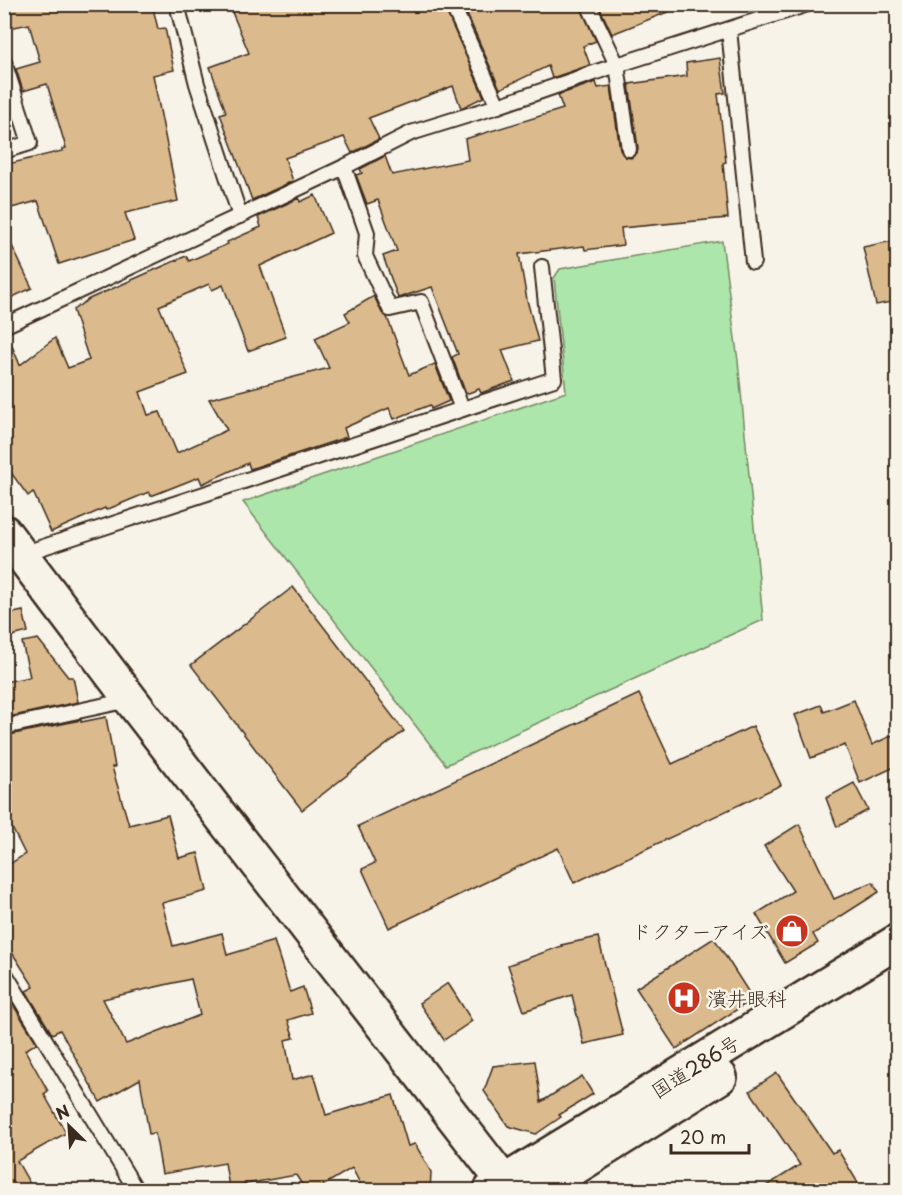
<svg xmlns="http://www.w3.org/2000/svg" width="902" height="1195" viewBox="0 0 902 1195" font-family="'Playpen Sans','Klee One',sans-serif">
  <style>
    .green { fill: #ade6ab; stroke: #748864; stroke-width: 1.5 }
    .building { fill: #dbba8d; stroke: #3b2a1e; stroke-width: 1.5; fill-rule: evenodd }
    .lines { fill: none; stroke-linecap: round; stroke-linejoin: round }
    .service-casing { stroke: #3b2a1e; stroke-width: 18 }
    .tertiary-casing { stroke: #3b2a1e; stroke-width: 38 }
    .trunk-casing { stroke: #3b2a1e; stroke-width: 38 }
    .service { stroke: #f7f3e8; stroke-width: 14 }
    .tertiary { stroke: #f7f3e8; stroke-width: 33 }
    .trunk { stroke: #f7f3e8; stroke-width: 33 }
    .labels { text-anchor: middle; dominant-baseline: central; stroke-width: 5; stroke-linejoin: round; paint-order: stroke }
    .poi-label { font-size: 20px; fill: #3b2a1e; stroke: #f7f3e8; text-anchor: end }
    .street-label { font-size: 20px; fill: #3b2a1e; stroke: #f7f3e8 }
  </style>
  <rect width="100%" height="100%" fill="#f7f3e8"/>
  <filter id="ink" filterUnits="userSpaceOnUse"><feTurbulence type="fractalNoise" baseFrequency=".0167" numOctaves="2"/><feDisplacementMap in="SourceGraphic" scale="12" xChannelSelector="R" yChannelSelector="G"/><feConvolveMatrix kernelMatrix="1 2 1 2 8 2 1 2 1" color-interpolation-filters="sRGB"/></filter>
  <g filter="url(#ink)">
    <path class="green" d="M722,241L738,361L763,620L446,765L243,502L566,392L554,278L560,269Z"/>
    <g class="building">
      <path d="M4,4H152L158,29L165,28L174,70L153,75L178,201L125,213L134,240L59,264L38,201L4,210V165L62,151V149L66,148L47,84L23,91L16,69L40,62L29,24L4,29Z"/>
      <path d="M248,4H414L415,12L435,4H443L484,97L461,108L453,86L369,118L379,139L352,153L344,137L285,158L293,181L252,200L220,114L226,112L210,67L249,53L232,12Z"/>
      <path d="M498,4H579L596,41L583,46L590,65L552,78L548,66L500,89L467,14Z"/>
      <path d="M598,4H683V6L612,34Z"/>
      <path d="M720,58L725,93L718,94L726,162L723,163L728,218L621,228L623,245L585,250L584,246L519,254L527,300L538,341L502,350L514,381L481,393L479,389L466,394L452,357L458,354L432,287L398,298L383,256L397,251L378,200L367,204L356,175L362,173L360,169L385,156L392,175L468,160L465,139L563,109L558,95L596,82L598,88L611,86L620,150L625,157L631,158L637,153L638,148L629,84L687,76L686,63Z"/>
      <path d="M315,195L331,233L260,266L286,337L248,351L223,285L212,290L209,284L159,306L188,374L140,392L148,415L160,412L177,453L227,430L209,399L329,368L315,338L350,322L345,313L374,296L382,313L387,317L409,375L435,364L449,401L431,409L430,405L394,419L389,408L344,428L347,437L250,469L248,463L202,484L199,477L151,496L149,492L106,510L105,508L51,532L33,492L28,496L4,463V335L7,334L20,365L55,338L68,368L89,360L73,310L89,299L186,256L189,261L228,244L227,242L261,227L258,217L299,198L300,202Z"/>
      <path d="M4,229L32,288L4,301Z"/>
      <path d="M897,240V301L876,305L863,247Z"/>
      <path d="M293,587L404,731L302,810L191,665Z"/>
      <path d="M23,611L28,632L4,638V615Z"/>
      <path d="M38,639L68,677H73L78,702L4,718V682L30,677L22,642Z"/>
      <path d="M639,694L672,764L753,726L781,785L574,883L558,848L389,928L362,869L375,863L358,826Z"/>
      <path d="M854,700L872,745L897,733V766L860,783L845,745L811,758L795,715L821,705L824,712Z"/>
      <path d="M106,717L115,767H112L129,825L168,815L179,858L198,853L207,891L162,903L173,946L222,933L227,955L274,941L290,992L303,987L311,1013L288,1020L294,1038L285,1040L292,1080L314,1074L326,1115L393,1095L408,1146L415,1144L431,1172L430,1191H364L352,1168L314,1191H306L296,1175L229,1187L225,1163L162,1174L155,1133L149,1134L140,1079L100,1102L60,1030L52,1034L26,991L34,987L4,940V868L25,854L4,812V736L81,720V722ZM191,979L200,1015L126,1044L103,999Z"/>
      <path d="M854,783L868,810L837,827L826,798Z"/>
      <path d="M799,824L834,899L873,882L879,892L813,934L818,943L785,963L756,914L793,891L764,846Z"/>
      <path d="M598,937L623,1035L584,1044L572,995L524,1011L508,965L562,946L561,945Z"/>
      <path d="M714,938L753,999L676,1049L636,988Z"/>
      <path d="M448,983L472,1021L444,1040L419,1003Z"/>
      <path d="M10,1000L37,1043L25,1050L48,1091L44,1094L66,1133L17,1161L34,1191H4V1003Z"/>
      <path d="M535,1061L541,1102L582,1076L593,1094L559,1115L561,1117L536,1134L508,1126L484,1091L493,1066Z"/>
      <path d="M777,1073L832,1153L838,1150L863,1191H758L800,1165L750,1091Z"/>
    </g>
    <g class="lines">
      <g class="service-casing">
        <g id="service">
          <path d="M177,4L197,84L240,216"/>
          <path d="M452,4L498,106"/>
          <path d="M588,4L617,65L629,149"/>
          <path d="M729,30L753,262"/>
          <path d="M4,62L30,143L4,151"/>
          <path d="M344,167L367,233L365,256L390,309L421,302L462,409"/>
          <path d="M4,326L344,167L411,133L498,106L617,65L808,4"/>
          <path d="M22,554L554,379L542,267"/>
          <path d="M4,727L129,700"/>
          <path d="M4,972L136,1190"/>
        </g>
      </g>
      <g class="tertiary-casing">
        <path id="tertiary" d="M4,532L131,700L510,1190"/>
      </g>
      <g class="trunk-casing">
        <g id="trunk">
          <path d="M491,1190L898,941"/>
          <path d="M539,1190L720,1077"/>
        </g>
      </g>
      <use href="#service" class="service"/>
      <use href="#tertiary" class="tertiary"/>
      <use href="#trunk" class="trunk"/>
    </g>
  </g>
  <defs>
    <g id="shop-disc" transform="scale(1.725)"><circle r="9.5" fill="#c8321e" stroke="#f7f3e8"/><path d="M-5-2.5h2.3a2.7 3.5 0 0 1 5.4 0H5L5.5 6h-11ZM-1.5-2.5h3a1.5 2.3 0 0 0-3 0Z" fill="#fff"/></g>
    <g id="hospital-disc" transform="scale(1.725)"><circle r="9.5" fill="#c8321e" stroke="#f7f3e8"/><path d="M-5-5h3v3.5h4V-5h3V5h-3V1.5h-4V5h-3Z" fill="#fff"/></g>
  </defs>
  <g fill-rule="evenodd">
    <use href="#shop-disc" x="792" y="931"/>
    <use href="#hospital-disc" x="684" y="998"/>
  </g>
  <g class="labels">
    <g class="poi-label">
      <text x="769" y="931">ドクターアイズ</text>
      <text x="707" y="998" text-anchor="start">濱井眼科</text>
    </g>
    <g class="street-label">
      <text transform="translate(695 1066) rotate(-32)">国道286号</text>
    </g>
  </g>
  <rect width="902" height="1195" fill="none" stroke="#f7f3e8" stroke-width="24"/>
  <rect x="12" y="12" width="878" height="1171" fill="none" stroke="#3b2a1e" stroke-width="2" filter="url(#ink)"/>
  <g transform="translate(69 1126) rotate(335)" stroke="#f7f3e8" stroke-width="4.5" paint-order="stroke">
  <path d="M0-4.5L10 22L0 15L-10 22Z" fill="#3b2a1e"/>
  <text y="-9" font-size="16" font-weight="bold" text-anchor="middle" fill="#3b2a1e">N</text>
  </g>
  <path d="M671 1144v9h78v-9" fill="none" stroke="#3b2a1e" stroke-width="3"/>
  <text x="680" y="1144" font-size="18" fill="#3b2a1e" stroke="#f7f3e8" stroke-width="4.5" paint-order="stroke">20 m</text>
</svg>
